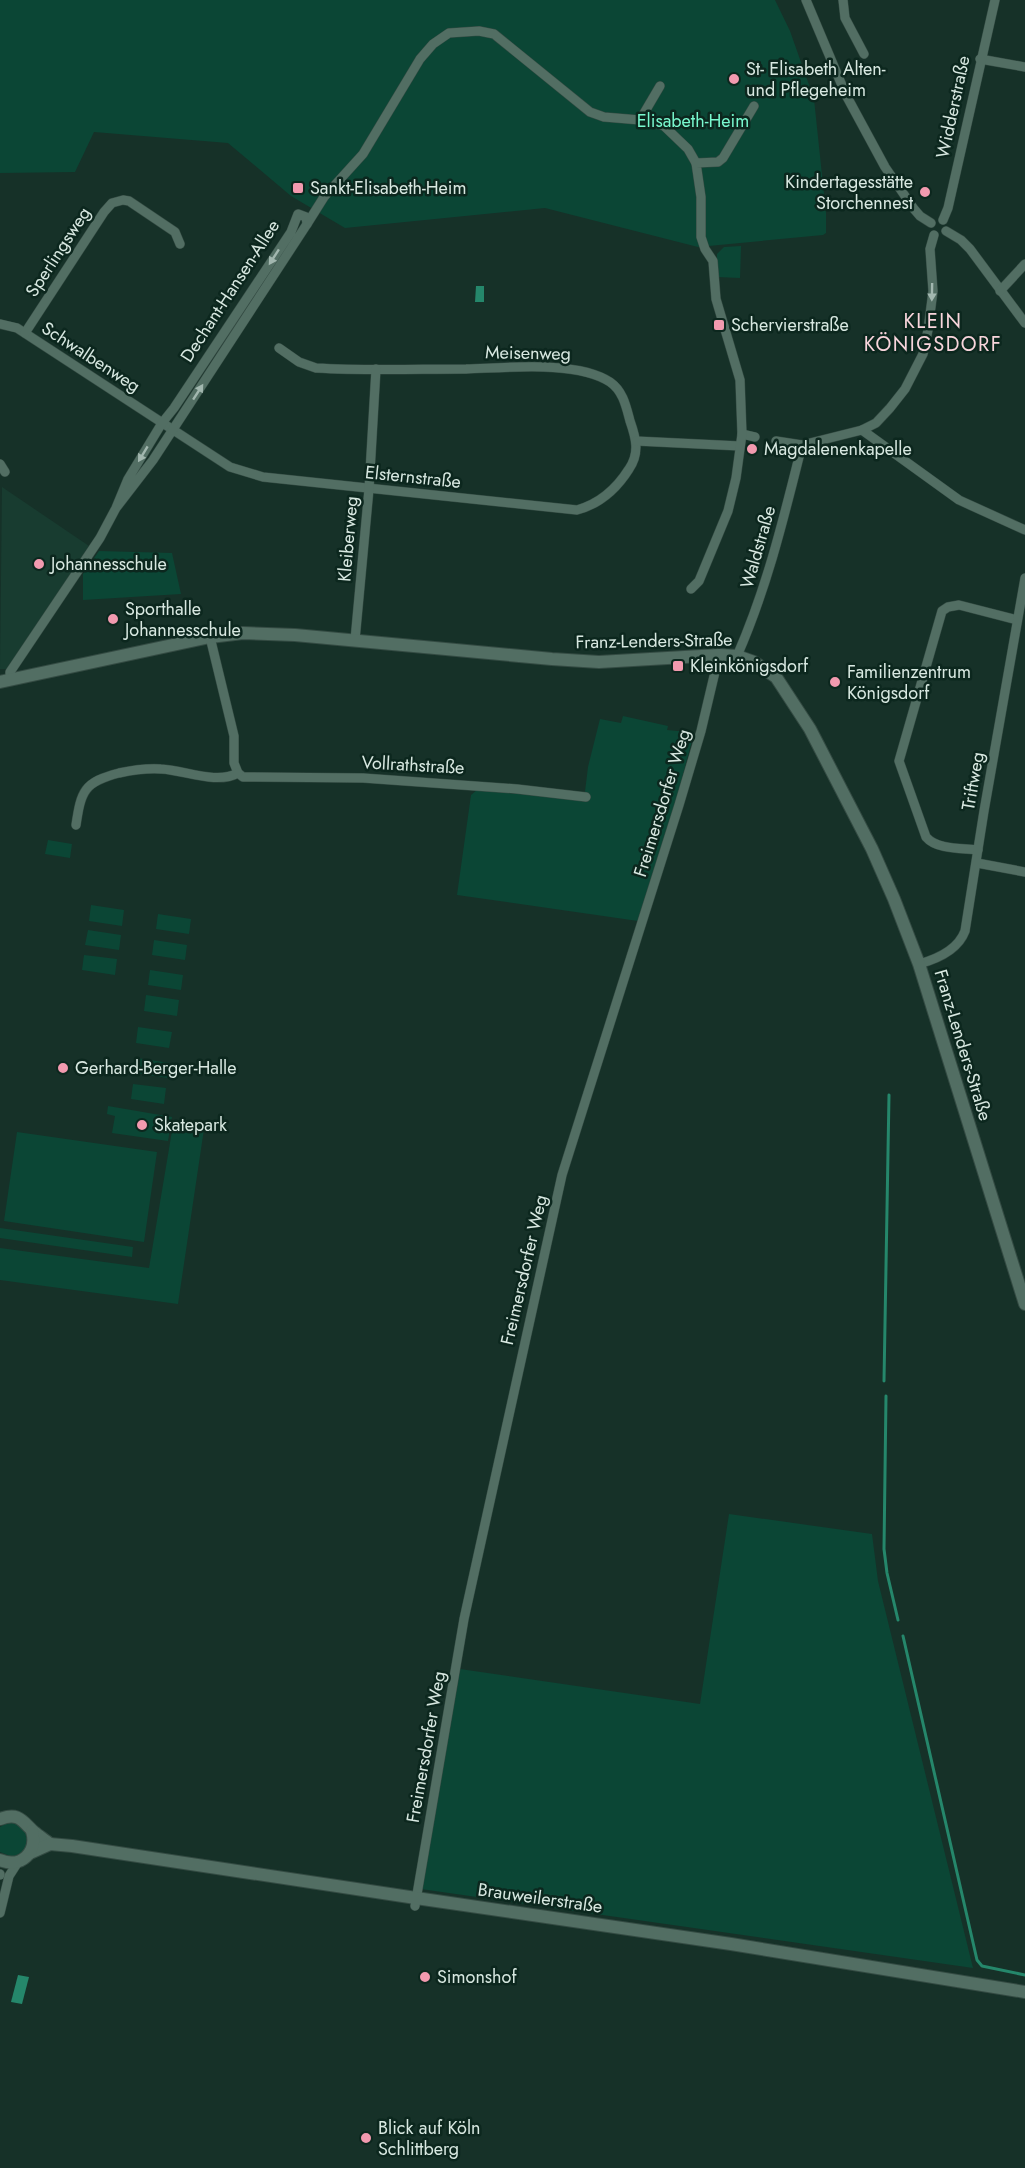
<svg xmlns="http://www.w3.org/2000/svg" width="1025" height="2168" viewBox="0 0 1025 2168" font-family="Jost,sans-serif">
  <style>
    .built { fill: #183c30 }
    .green { fill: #0b4635 }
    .water { fill: #25876b }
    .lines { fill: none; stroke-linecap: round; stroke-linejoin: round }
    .stream { stroke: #25876b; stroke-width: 3 }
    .street-casing { stroke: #344b43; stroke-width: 10 }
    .secondary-casing { stroke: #344b43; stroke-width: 14 }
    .street { stroke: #526e63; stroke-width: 9 }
    .secondary { stroke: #526e63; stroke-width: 12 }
    .oneway { fill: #a2b7af }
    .poi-dot { fill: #f29aaf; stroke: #0c271e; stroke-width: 2 }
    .labels { text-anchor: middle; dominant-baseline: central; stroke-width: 5; stroke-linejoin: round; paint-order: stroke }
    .poi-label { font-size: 18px; fill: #d8e8e1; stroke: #0c271e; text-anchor: start }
    .street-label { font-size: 18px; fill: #d8e8e1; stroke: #0c271e }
    .park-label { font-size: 18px; fill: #79f9cf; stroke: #0c271e }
    .neighbourhood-label { font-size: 20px; letter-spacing: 1.5px; fill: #f8d5dc; stroke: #0c271e }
  </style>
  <rect width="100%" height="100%" fill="#163128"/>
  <path class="built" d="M2,487L89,546L8,669H0Z"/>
  <g class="green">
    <path d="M0,0H775L790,31L814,99L826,213V233L823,235L698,247L545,208L345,228L291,196L228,143L94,132L75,172L0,173Z"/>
    <path d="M741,246L740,278L717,277V254L724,247Z"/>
    <path d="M99,551L172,553L181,594L83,600V574Z"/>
    <path d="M623,716L668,726L667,730L688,732L693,737L674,808L638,921L457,895L471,795L477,790L584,800L588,767L600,719L621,723Z"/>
    <path d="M48,840L72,844L70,858L45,854Z"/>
    <path d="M91,905L124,910L122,926L89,921Z"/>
    <path d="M158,914L191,919L189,934L156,929Z"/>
    <path d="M88,930L121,935L119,950L85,945Z"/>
    <path d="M154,940L187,945L185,960L152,955Z"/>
    <path d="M84,955L117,959L115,975L82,970Z"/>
    <path d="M150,970L183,975L181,990L148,985Z"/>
    <path d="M146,995L179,1000L177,1016L144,1011Z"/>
    <path d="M138,1027L172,1032L169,1048L136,1043Z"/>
    <path d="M137,1058L170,1063L168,1078L135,1073Z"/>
    <path d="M133,1084L166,1088L164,1104L131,1099Z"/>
    <path d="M108,1106L172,1117L168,1141L112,1133L115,1116L107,1114Z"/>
    <path d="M173,1125L204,1129L178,1304L0,1280V1248L149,1268Z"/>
    <path d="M17,1132L157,1152L144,1242L4,1221Z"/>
    <path d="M0,1228L133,1247L132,1257L0,1238Z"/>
    <path d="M729,1514L872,1534L878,1581L973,1968L421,1889L460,1669L700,1704Z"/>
    <path d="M7,1823C26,1821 31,1836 24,1851L13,1857L0,1852V1827Z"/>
  </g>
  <g class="water">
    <path d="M476,286H484V302H475Z"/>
    <path d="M18,1975L29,1977L22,2004L11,2002Z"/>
  </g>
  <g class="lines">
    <g class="stream">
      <path d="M884,1381L889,1095"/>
      <path d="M886,1396L884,1549L887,1573L898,1620"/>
      <path d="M903,1636L977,1960L982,1966L1025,1975"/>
    </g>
    <g class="street-casing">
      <g id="street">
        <path d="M806,0L846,95L885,167L914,209L920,216L931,223"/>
        <path d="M843,0L845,18L864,54"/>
        <path d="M980,59L1025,67"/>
        <path d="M660,86L640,120L664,126L688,149L696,163"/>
        <path d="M943,220L948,208L995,0"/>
        <path d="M307,224L324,197L363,154L420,59L433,44L449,33L479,31L494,34L590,112L604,117L640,120"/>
        <path d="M946,231L961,240L970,249L1025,323"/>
        <path d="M1000,291L1025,264"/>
        <path d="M0,324L17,328L230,467L263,477L577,510C599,504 617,488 629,469C640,453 636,438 630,421C626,406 623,391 610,382C577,360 505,368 466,369C416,369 366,371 316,368L299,362L279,348"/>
        <path d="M25,333L104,212L112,203L123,200L129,201L175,232L180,244"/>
        <path d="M862,430L959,500L1025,530"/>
        <path d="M742,434L755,437"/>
        <path d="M636,441L740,446"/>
        <path d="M776,441L802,445L862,430L876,423L890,408L905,389L923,354L928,330L933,291L930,249L934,235"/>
        <path d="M0,464L5,472"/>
        <path d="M691,589L699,581L728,511L736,478L742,434L740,380L716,299L713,261L705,249L701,237V197L696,163L718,162L723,158L754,106"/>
        <path d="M210,637L234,736V763L238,773L243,777L363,778L517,789L586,797"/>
        <path d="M355,640L369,489L376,369"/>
        <path d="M737,656C767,588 784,517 802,445"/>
        <path d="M10,680V672L100,538L116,508L128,479L162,423L174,408L291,232L298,214L306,217L307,224L153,460L116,508"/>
        <path d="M76,825C81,791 84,782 119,773C133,770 146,768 161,769C185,770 216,785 238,773"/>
        <path d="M978,850C962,848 937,850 926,837L899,761L942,611L948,607L959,605L1017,620"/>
        <path d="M977,863L1025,872"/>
        <path d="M919,964C937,959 958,950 965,931L984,811L1025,578"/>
        <path d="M0,1874V1875"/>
        <path d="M415,1906L464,1619L562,1175L679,805L701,731L719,655"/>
        <path d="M0,1913L9,1876L18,1862"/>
      </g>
    </g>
    <g class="secondary-casing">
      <g id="secondary">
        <path d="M0,682L210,637L243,633L295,635L552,659L599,662L719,655L737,656L754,662L776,677L810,729L872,849L894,899L919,964L1025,1304"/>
        <path d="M0,1819C19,1812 22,1821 34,1832C39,1836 45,1840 50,1844"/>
        <path d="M30,1853L50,1844L72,1846L416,1898L731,1944L1025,1992"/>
        <path d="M0,1860C21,1869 38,1852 32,1831"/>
      </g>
    </g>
    <use href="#street" class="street"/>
    <use href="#secondary" class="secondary"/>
  </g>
  <defs><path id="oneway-solid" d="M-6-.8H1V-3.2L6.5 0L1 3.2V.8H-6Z" transform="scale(1.5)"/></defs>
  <g class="oneway">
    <use href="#oneway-solid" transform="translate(274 257) rotate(123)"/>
    <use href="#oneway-solid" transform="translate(932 292) rotate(91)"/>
    <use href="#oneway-solid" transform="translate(198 392) rotate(-57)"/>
    <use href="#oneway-solid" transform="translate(143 454) rotate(121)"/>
  </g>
  <g class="poi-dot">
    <circle cx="734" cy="79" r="6"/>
    <rect x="292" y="182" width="12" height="12" rx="3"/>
    <circle cx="925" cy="192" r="6"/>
    <rect x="713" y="319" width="12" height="12" rx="3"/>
    <circle cx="752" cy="449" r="6"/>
    <circle cx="39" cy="564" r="6"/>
    <circle cx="113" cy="619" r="6"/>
    <rect x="672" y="660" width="12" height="12" rx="3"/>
    <circle cx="835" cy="682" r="6"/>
    <circle cx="63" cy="1068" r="6"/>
    <circle cx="142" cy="1125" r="6"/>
    <circle cx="425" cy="1977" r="6"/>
    <circle cx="366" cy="2138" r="6"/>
  </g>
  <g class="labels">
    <g class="poi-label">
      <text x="746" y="69">St- Elisabeth Alten-<tspan x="746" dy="21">und Pflegeheim</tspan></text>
      <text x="913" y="182" text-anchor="end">Kindertagesstätte<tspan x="913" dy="21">Storchennest</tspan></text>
      <text x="310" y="188">Sankt-Elisabeth-Heim</text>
      <text x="731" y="325">Schervierstraße</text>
      <text x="764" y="449">Magdalenenkapelle</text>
      <text x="51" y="564">Johannesschule</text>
      <text x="125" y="609">Sporthalle<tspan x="125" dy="21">Johannesschule</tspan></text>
      <text x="690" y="666">Kleinkönigsdorf</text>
      <text x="847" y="672">Familienzentrum<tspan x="847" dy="21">Königsdorf</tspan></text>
      <text x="75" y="1068">Gerhard-Berger-Halle</text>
      <text x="154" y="1125">Skatepark</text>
      <text x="437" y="1977">Simonshof</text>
      <text x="378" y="2128">Blick auf Köln<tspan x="378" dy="21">Schlittberg</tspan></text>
    </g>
    <g class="street-label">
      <text transform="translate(953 107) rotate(-78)">Widderstraße</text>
      <text transform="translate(58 252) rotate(-57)">Sperlingsweg</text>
      <text transform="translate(230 291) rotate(-57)">Dechant-Hansen-Allee</text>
      <text transform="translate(528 353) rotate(1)">Meisenweg</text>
      <text transform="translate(91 357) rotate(33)">Schwalbenweg</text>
      <text transform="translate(413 477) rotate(6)">Elsternstraße</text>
      <text transform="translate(348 539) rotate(-85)">Kleiberweg</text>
      <text transform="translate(758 547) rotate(-74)">Waldstraße</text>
      <text transform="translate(654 641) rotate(-1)">Franz-Lenders-Straße</text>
      <text transform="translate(413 765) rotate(3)">Vollrathstraße</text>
      <text transform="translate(973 781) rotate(-80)">Triftweg</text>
      <text transform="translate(662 803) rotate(-73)">Freimersdorfer Weg</text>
      <text transform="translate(963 1045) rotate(73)">Franz-Lenders-Straße</text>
      <text transform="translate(524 1270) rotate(-77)">Freimersdorfer Weg</text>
      <text transform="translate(426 1747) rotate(-80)">Freimersdorfer Weg</text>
      <text transform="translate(540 1898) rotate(8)">Brauweilerstraße</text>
    </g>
    <g class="park-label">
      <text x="693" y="121">Elisabeth-Heim</text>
    </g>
    <g class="neighbourhood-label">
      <text x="933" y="321">KLEIN<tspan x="933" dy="23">KÖNIGSDORF</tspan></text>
    </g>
  </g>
</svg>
